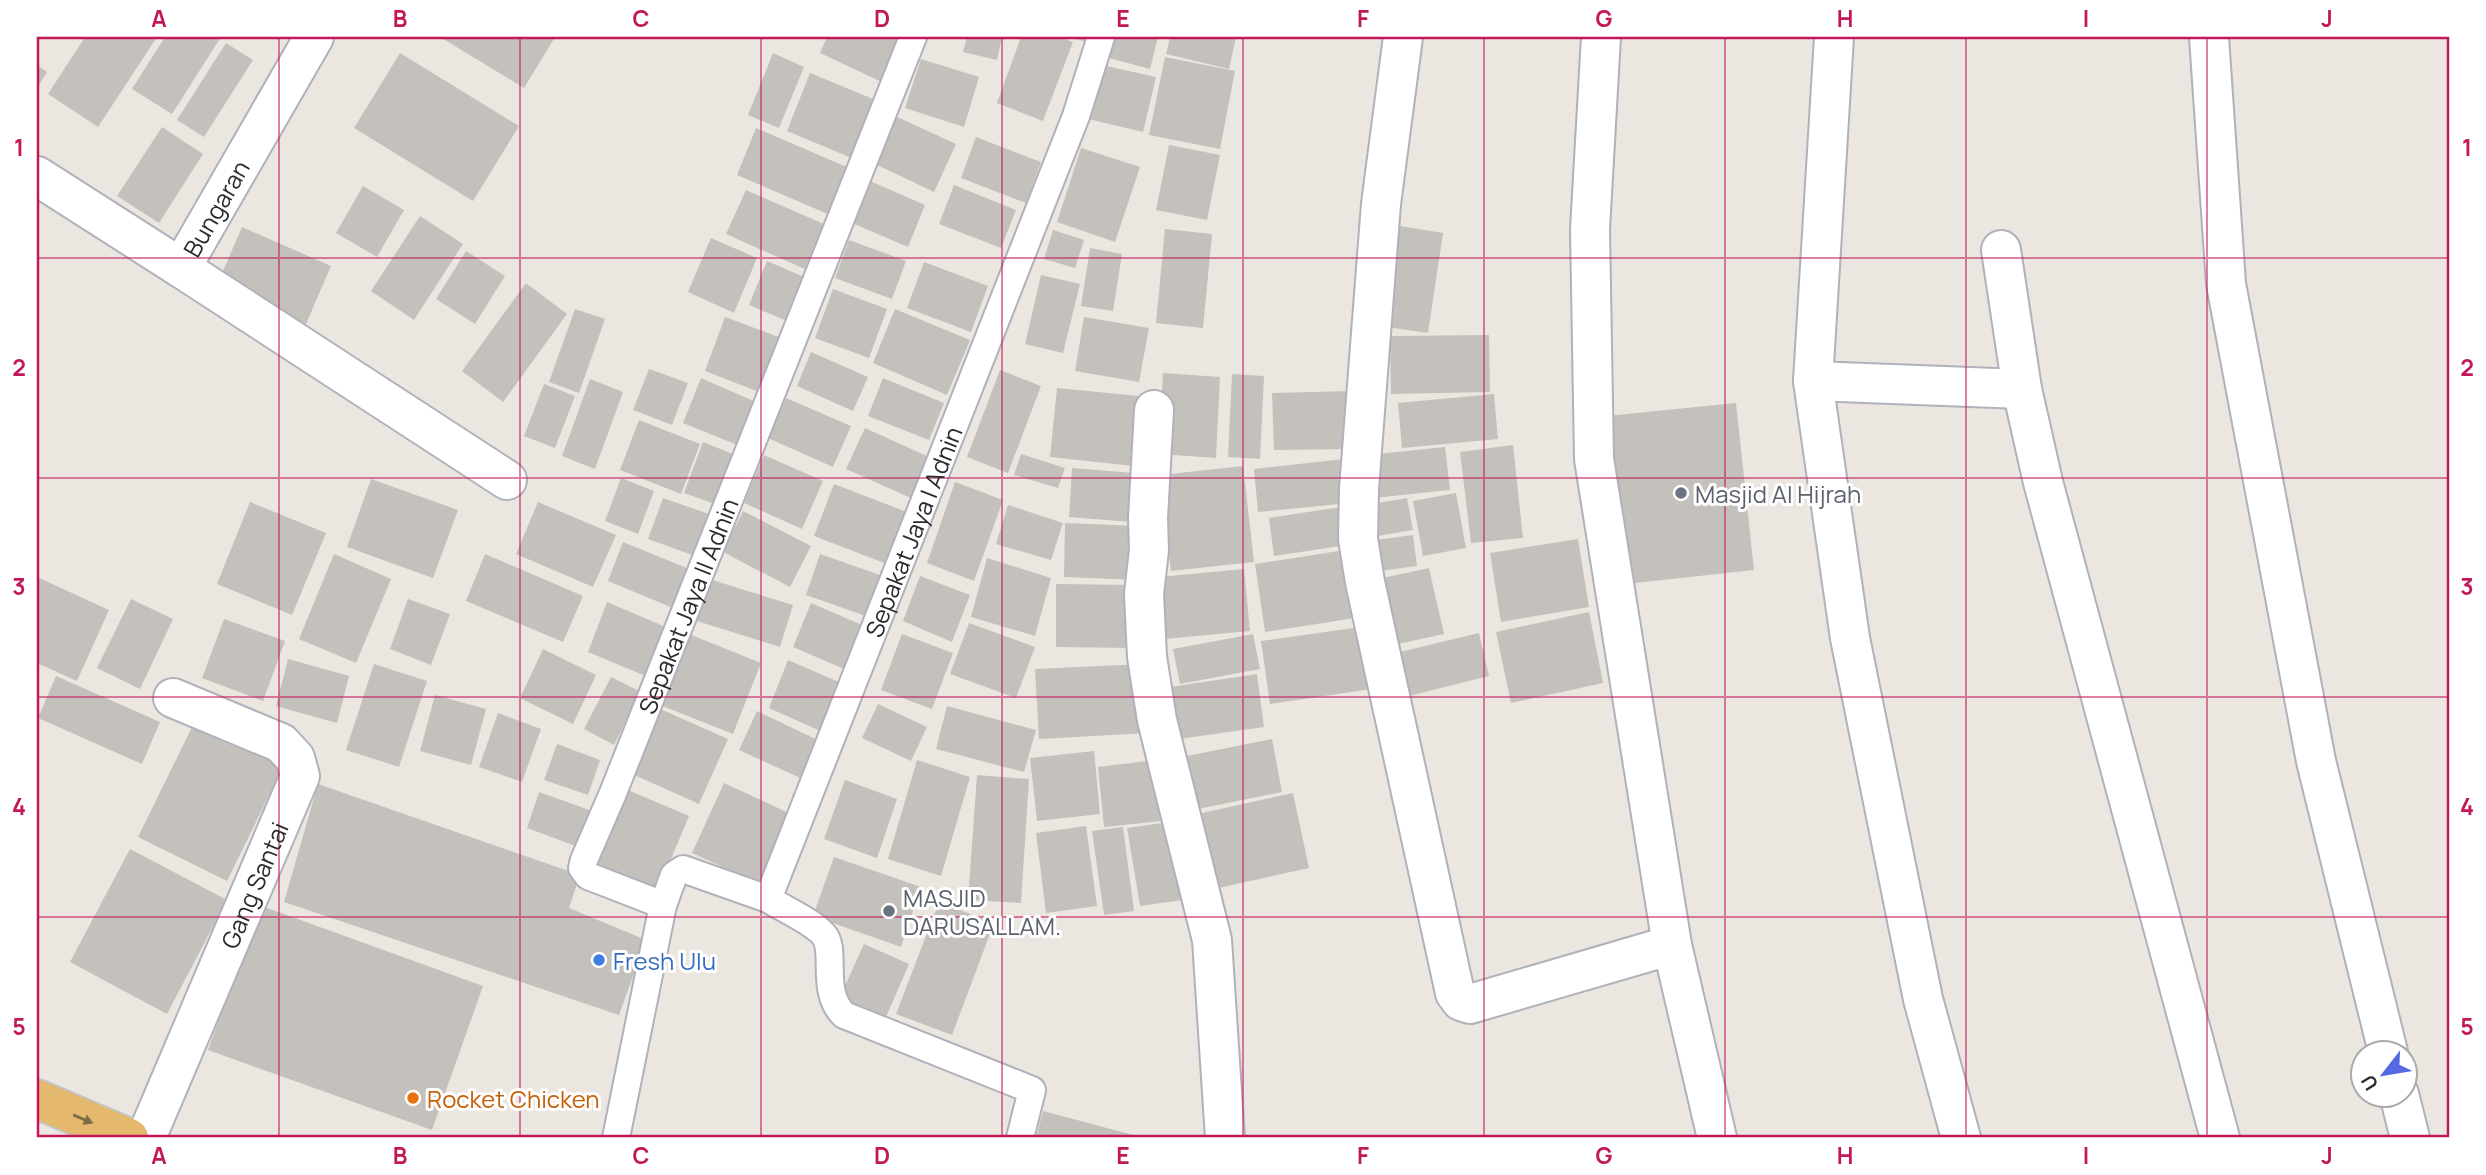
<svg xmlns="http://www.w3.org/2000/svg" width="2486" height="1175" viewBox="0 0 2486 1175" font-family="Manrope,sans-serif">
  <style>
    .building { fill: #c4c0bb }
    .lines { fill: none; stroke-linecap: round; stroke-linejoin: round }
    .service-casing { stroke: #b0b1ba; stroke-width: 30 }
    .minor-casing { stroke: #b0b1ba; stroke-width: 42 }
    .trunk-casing { stroke: #c4c4c4; stroke-width: 42 }
    .service { stroke: #fff; stroke-width: 26 }
    .minor { stroke: #fff; stroke-width: 38 }
    .trunk { stroke: #e4b96e; stroke-width: 38 }
    .oneway { fill: #7e6b49 }
    .grid { fill: none; stroke: #c2185b; stroke-width: 2; stroke-opacity: 0.55 }
    .worship-dot { fill: #6b7280; stroke: #fff; stroke-width: 2.5 }
    .shop-dot { fill: #3f7fe0; stroke: #fff; stroke-width: 2.5 }
    .food-dot { fill: #e8710a; stroke: #fff; stroke-width: 2.5 }
    .labels { text-anchor: middle; dominant-baseline: central; stroke-width: 6; stroke-linejoin: round; paint-order: stroke }
    .street-label { font-size: 24px; fill: #2b2b2b; stroke: #fff }
    .worship-label { font-size: 24px; fill: #5b616d; stroke: #fff; text-anchor: start }
    .shop-label { font-size: 24px; fill: #366cbe; stroke: #fff; text-anchor: start }
    .food-label { font-size: 24px; fill: #c56008; stroke: #fff; text-anchor: start }
    .neatline { fill: none; stroke: #c2185b; stroke-width: 2.5 }
    .grid-label { font-size: 23px; text-anchor: middle; font-weight: bold; fill: #c2185b }
  </style>
  <rect width="100%" height="100%" fill="#ebe7e0"/>
  <g class="building">
    <path d="M85,37H157L98,127L48,94Z"/>
    <path d="M165,37H221L172,114L132,89Z"/>
    <path d="M440,37H555L524,88Z"/>
    <path d="M827,37H892L903,42L884,83L820,53Z"/>
    <path d="M967,37H1002L997,60L963,52Z"/>
    <path d="M1021,37H1059L1073,42L1043,121L997,103Z"/>
    <path d="M1071,37H1087L1086,42Z"/>
    <path d="M1110,37H1158L1150,69L1105,57Z"/>
    <path d="M1170,37H1236L1229,69L1166,54Z"/>
    <path d="M226,43L253,60L204,137L177,120Z"/>
    <path d="M400,53L519,126L473,201L354,128Z"/>
    <path d="M773,53L804,67L779,128L748,115Z"/>
    <path d="M1165,57L1235,71L1220,149L1149,135Z"/>
    <path d="M921,59L979,77L964,127L905,108Z"/>
    <path d="M1097,64L1156,77L1143,132L1084,118Z"/>
    <path d="M37,65L47,72L37,88Z"/>
    <path d="M810,73L878,101L854,159L787,131Z"/>
    <path d="M893,115L956,144L934,192L871,162Z"/>
    <path d="M162,127L203,154L159,223L117,196Z"/>
    <path d="M756,128L849,168L830,215L737,175Z"/>
    <path d="M976,137L1041,162L1026,203L961,178Z"/>
    <path d="M1169,145L1220,155L1207,220L1156,210Z"/>
    <path d="M1081,148L1140,167L1115,242L1057,222Z"/>
    <path d="M870,181L925,205L908,247L852,223Z"/>
    <path d="M954,185L1016,210L1001,248L939,224Z"/>
    <path d="M363,186L404,210L377,257L336,233Z"/>
    <path d="M746,190L826,225L807,270L726,234Z"/>
    <path d="M420,216L463,244L414,320L371,291Z"/>
    <path d="M1394,225L1443,233L1428,333L1380,326Z"/>
    <path d="M242,227L331,266L306,324L217,285Z"/>
    <path d="M1165,229L1212,234L1203,328L1156,323Z"/>
    <path d="M1053,230L1084,240L1075,268L1044,259Z"/>
    <path d="M711,238L757,258L734,313L688,292Z"/>
    <path d="M849,240L906,261L892,299L835,278Z"/>
    <path d="M1090,248L1122,254L1113,311L1081,306Z"/>
    <path d="M466,251L505,276L475,324L436,299Z"/>
    <path d="M767,261L811,280L792,323L749,305Z"/>
    <path d="M924,262L988,286L971,332L907,308Z"/>
    <path d="M1041,275L1080,284L1063,353L1025,344Z"/>
    <path d="M526,283L567,314L503,402L462,371Z"/>
    <path d="M833,289L887,309L869,358L815,338Z"/>
    <path d="M575,309L605,319L579,393L549,382Z"/>
    <path d="M895,309L970,340L947,395L873,363Z"/>
    <path d="M725,317L779,337L759,392L705,371Z"/>
    <path d="M1084,317L1149,328L1139,382L1075,371Z"/>
    <path d="M1489,335L1490,392L1391,394L1390,336Z"/>
    <path d="M811,352L868,377L853,411L797,386Z"/>
    <path d="M649,369L688,383L672,425L633,410Z"/>
    <path d="M1000,370L1041,386L1008,473L967,457Z"/>
    <path d="M1163,373L1220,377L1216,458L1158,454Z"/>
    <path d="M1232,374L1264,376L1260,459L1228,457Z"/>
    <path d="M701,378L758,403L740,446L683,423Z"/>
    <path d="M883,378L944,403L929,440L868,416Z"/>
    <path d="M590,379L623,392L595,469L562,456Z"/>
    <path d="M544,384L575,396L555,448L524,436Z"/>
    <path d="M1057,388L1149,397L1143,467L1050,457Z"/>
    <path d="M1352,391L1354,449L1274,450L1272,393Z"/>
    <path d="M1494,394L1498,439L1402,448L1398,403Z"/>
    <path d="M786,398L851,426L833,467L768,438Z"/>
    <path d="M1736,403L1754,570L1626,584L1607,416Z"/>
    <path d="M639,420L700,444L681,494L620,470Z"/>
    <path d="M865,428L929,457L911,498L846,469Z"/>
    <path d="M703,442L733,454L715,504L684,493Z"/>
    <path d="M1513,445L1523,538L1471,543L1460,452Z"/>
    <path d="M1445,447L1450,490L1373,498L1368,455Z"/>
    <path d="M1021,454L1065,468L1058,488L1014,475Z"/>
    <path d="M764,455L823,481L802,529L744,503Z"/>
    <path d="M1344,459L1350,503L1258,512L1254,469Z"/>
    <path d="M1243,466L1254,562L1171,571L1160,475Z"/>
    <path d="M1072,468L1147,474L1144,523L1069,517Z"/>
    <path d="M621,478L654,491L638,534L605,521Z"/>
    <path d="M371,479L458,510L433,578L347,547Z"/>
    <path d="M955,482L1003,500L974,581L927,563Z"/>
    <path d="M834,484L912,514L892,566L814,536Z"/>
    <path d="M1456,493L1466,548L1423,556L1413,501Z"/>
    <path d="M663,498L709,514L695,556L648,539Z"/>
    <path d="M1407,498L1413,530L1366,538L1360,506Z"/>
    <path d="M250,502L326,533L292,615L217,584Z"/>
    <path d="M538,502L616,535L593,587L516,554Z"/>
    <path d="M1008,505L1063,523L1051,560L996,544Z"/>
    <path d="M1341,507L1347,545L1274,556L1269,518Z"/>
    <path d="M743,511L811,546L790,587L723,552Z"/>
    <path d="M1065,523L1139,526L1137,580L1064,577Z"/>
    <path d="M1413,535L1417,566L1365,573L1361,542Z"/>
    <path d="M1578,539L1589,607L1501,622L1490,553Z"/>
    <path d="M623,542L689,569L673,608L608,581Z"/>
    <path d="M1345,550L1355,618L1265,632L1255,564Z"/>
    <path d="M334,554L391,579L356,663L299,639Z"/>
    <path d="M485,554L583,596L563,642L466,601Z"/>
    <path d="M820,554L880,575L866,616L806,595Z"/>
    <path d="M987,558L1051,578L1035,636L971,617Z"/>
    <path d="M1429,568L1444,634L1384,647L1369,581Z"/>
    <path d="M1244,569L1250,631L1154,640L1148,578Z"/>
    <path d="M920,576L970,595L952,642L903,621Z"/>
    <path d="M37,577L109,610L77,681L37,663Z"/>
    <path d="M709,579L793,605L780,647L697,621Z"/>
    <path d="M1056,584L1133,585V648L1056,647Z"/>
    <path d="M131,599L173,619L140,689L97,668Z"/>
    <path d="M408,599L450,614L431,665L390,649Z"/>
    <path d="M607,602L668,628L648,677L588,652Z"/>
    <path d="M811,603L869,628L851,672L793,647Z"/>
    <path d="M1589,612L1603,683L1511,703L1496,632Z"/>
    <path d="M224,619L285,641L263,701L202,678Z"/>
    <path d="M969,623L1035,647L1016,698L950,674Z"/>
    <path d="M1368,626L1378,688L1270,704L1261,641Z"/>
    <path d="M1479,633L1489,676L1397,699L1387,655Z"/>
    <path d="M689,634L761,663L733,734L660,705Z"/>
    <path d="M902,634L953,653L932,709L881,690Z"/>
    <path d="M1253,634L1260,669L1180,684L1173,649Z"/>
    <path d="M543,649L596,675L573,724L520,698Z"/>
    <path d="M288,659L349,676L337,723L276,706Z"/>
    <path d="M788,660L848,686L827,734L769,708Z"/>
    <path d="M374,664L427,681L399,767L346,750Z"/>
    <path d="M1144,664L1147,733L1039,739L1035,669Z"/>
    <path d="M1257,674L1264,727L1179,739L1170,687Z"/>
    <path d="M56,676L160,722L142,764L38,718Z"/>
    <path d="M611,677L641,692L614,745L584,729Z"/>
    <path d="M435,695L486,709L471,765L420,751Z"/>
    <path d="M878,704L927,727L911,761L862,738Z"/>
    <path d="M947,706L1036,730L1024,772L936,749Z"/>
    <path d="M658,708L728,739L699,804L630,773Z"/>
    <path d="M757,711L824,743L807,781L739,750Z"/>
    <path d="M498,713L541,729L522,782L479,767Z"/>
    <path d="M196,719L285,763L227,881L138,837Z"/>
    <path d="M1272,739L1282,792L1193,810L1182,757Z"/>
    <path d="M557,744L600,760L588,795L544,780Z"/>
    <path d="M1094,751L1100,814L1037,821L1030,758Z"/>
    <path d="M917,760L970,777L941,876L888,859Z"/>
    <path d="M1155,760L1162,821L1104,827L1098,767Z"/>
    <path d="M977,775L1029,779L1021,903L968,900Z"/>
    <path d="M845,780L897,799L877,858L824,839Z"/>
    <path d="M724,783L793,815L762,885L692,853Z"/>
    <path d="M318,784L580,875L569,908L646,940L619,1015L284,902Z"/>
    <path d="M628,790L689,816L657,892L597,866Z"/>
    <path d="M539,792L595,812L581,848L527,828Z"/>
    <path d="M1293,793L1309,868L1209,890L1193,815Z"/>
    <path d="M1177,821L1190,899L1140,906L1127,828Z"/>
    <path d="M1086,826L1097,906L1046,913L1036,833Z"/>
    <path d="M1123,827L1134,911L1104,915L1092,831Z"/>
    <path d="M130,849L227,900L167,1014L70,962Z"/>
    <path d="M834,857L921,887L901,947L813,916Z"/>
    <path d="M939,902L994,923L952,1035L896,1014Z"/>
    <path d="M259,905L483,986L432,1130L208,1050Z"/>
    <path d="M864,944L909,964L886,1017L840,997Z"/>
    <path d="M1043,1111L1141,1137V1138H1036Z"/>
  </g>
  <g class="lines">
    <g class="service-casing">
      <g id="service">
        <path d="M768,899C782,908 813,922 823,934C838,949 819,991 844,1015L1032,1090L1020,1138"/>
        <path id="s1" d="M663,905L674,875L683,869L768,899L1076,116L1101,37"/>
        <path id="s2" d="M616,1138L663,905L588,876L582,868L584,860L613,793L913,37"/>
      </g>
    </g>
    <g class="minor-casing">
      <g id="minor">
        <path d="M1403,37L1381,204L1359,489L1358,539L1365,582L1455,993L1461,1001L1470,1004L1672,945"/>
        <path d="M1601,37L1590,229L1594,459L1672,945L1717,1138"/>
        <path d="M1834,37L1813,381L1850,638L1923,999L1961,1138"/>
        <path d="M2209,37L2226,284L2316,761L2388,1052"/>
        <path id="s3" d="M37,176L181,268L314,37"/>
        <path d="M2001,250L2022,389L2043,482L2220,1138"/>
        <path d="M181,268L507,480"/>
        <path d="M1813,381L2022,389"/>
        <path d="M1154,410L1148,518L1149,550L1144,594L1147,657L1157,720L1212,940L1225,1138"/>
        <path d="M2399,1094L2410,1138"/>
        <path id="s4" d="M146,1138L300,776L295,758L281,743L173,698"/>
      </g>
    </g>
    <g class="trunk-casing">
      <path id="trunk" d="M37,1099L129,1138"/>
    </g>
    <use href="#service" class="service"/>
    <use href="#minor" class="minor"/>
    <use href="#trunk" class="trunk"/>
  </g>
  <defs><path id="oneway-solid" d="M-6-.8H1V-3.2L6.5 0L1 3.2V.8H-6Z" transform="scale(1.75)"/></defs>
  <use class="oneway" href="#oneway-solid" transform="translate(83 1119) rotate(23)"/>
  <path class="grid" d="M279,37V1138M520,37V1138M761,37V1138M1002,37V1138M1243,37V1138M1484,37V1138M1725,37V1138M1966,37V1138M2207,37V1138M37,258H2449M37,478H2449M37,697H2449M37,917H2449"/>
  <g class="worship-dot">
    <circle cx="1681" cy="493" r="7"/>
    <circle cx="889" cy="911" r="7"/>
  </g>
  <circle class="shop-dot" cx="599" cy="960" r="7"/>
  <circle class="food-dot" cx="413" cy="1098" r="7"/>
  <g class="labels">
    <g class="street-label">
      <text stroke="none"><textPath href="#s3" startOffset="240">Bungaran</textPath></text>
      <text stroke="none"><textPath href="#s1" startOffset="528">Sepakat Jaya I Adnin</textPath></text>
      <text stroke="none"><textPath href="#s2" startOffset="611">Sepakat Jaya II Adnin</textPath></text>
      <text stroke="none"><textPath href="#s4" startOffset="275">Gang Santai</textPath></text>
    </g>
    <g class="worship-label">
      <text x="1695" y="493">Masjid Al Hijrah</text>
      <text x="903" y="897">MASJID<tspan x="903" dy="28">DARUSALLAM.</tspan></text>
    </g>
    <g class="shop-label">
      <text x="613" y="960">Fresh Ulu</text>
    </g>
    <g class="food-label">
      <text x="427" y="1098">Rocket Chicken</text>
    </g>
  </g>
  <rect width="2486" height="1175" fill="none" stroke="#ffffff" stroke-width="77"/>
  <g transform="translate(2384 1074) rotate(239)"><circle r="33" fill="#ffffff" stroke="#aaaaaa" stroke-width="2"/>
  <path d="M0-5L12 26L0 18L-12 26Z" fill="#5569e3"/>
  <text y="-10" font-size="19" font-weight="bold" text-anchor="middle" fill="#2b2b2b">U</text>
  </g>
  <rect x="38" y="38" width="2410" height="1098" class="neatline"/>
  <g class="grid-label">
    <text x="159" y="27">A</text>
    <text x="400" y="27">B</text>
    <text x="641" y="27">C</text>
    <text x="882" y="27">D</text>
    <text x="1123" y="27">E</text>
    <text x="1363" y="27">F</text>
    <text x="1604" y="27">G</text>
    <text x="1845" y="27">H</text>
    <text x="2086" y="27">I</text>
    <text x="2327" y="27">J</text>
    <text x="19" y="156">1</text>
    <text x="2467" y="156">1</text>
    <text x="19" y="376">2</text>
    <text x="2467" y="376">2</text>
    <text x="19" y="595">3</text>
    <text x="2467" y="595">3</text>
    <text x="19" y="815">4</text>
    <text x="2467" y="815">4</text>
    <text x="19" y="1035">5</text>
    <text x="2467" y="1035">5</text>
    <text x="159" y="1164">A</text>
    <text x="400" y="1164">B</text>
    <text x="641" y="1164">C</text>
    <text x="882" y="1164">D</text>
    <text x="1123" y="1164">E</text>
    <text x="1363" y="1164">F</text>
    <text x="1604" y="1164">G</text>
    <text x="1845" y="1164">H</text>
    <text x="2086" y="1164">I</text>
    <text x="2327" y="1164">J</text>
  </g>
</svg>
